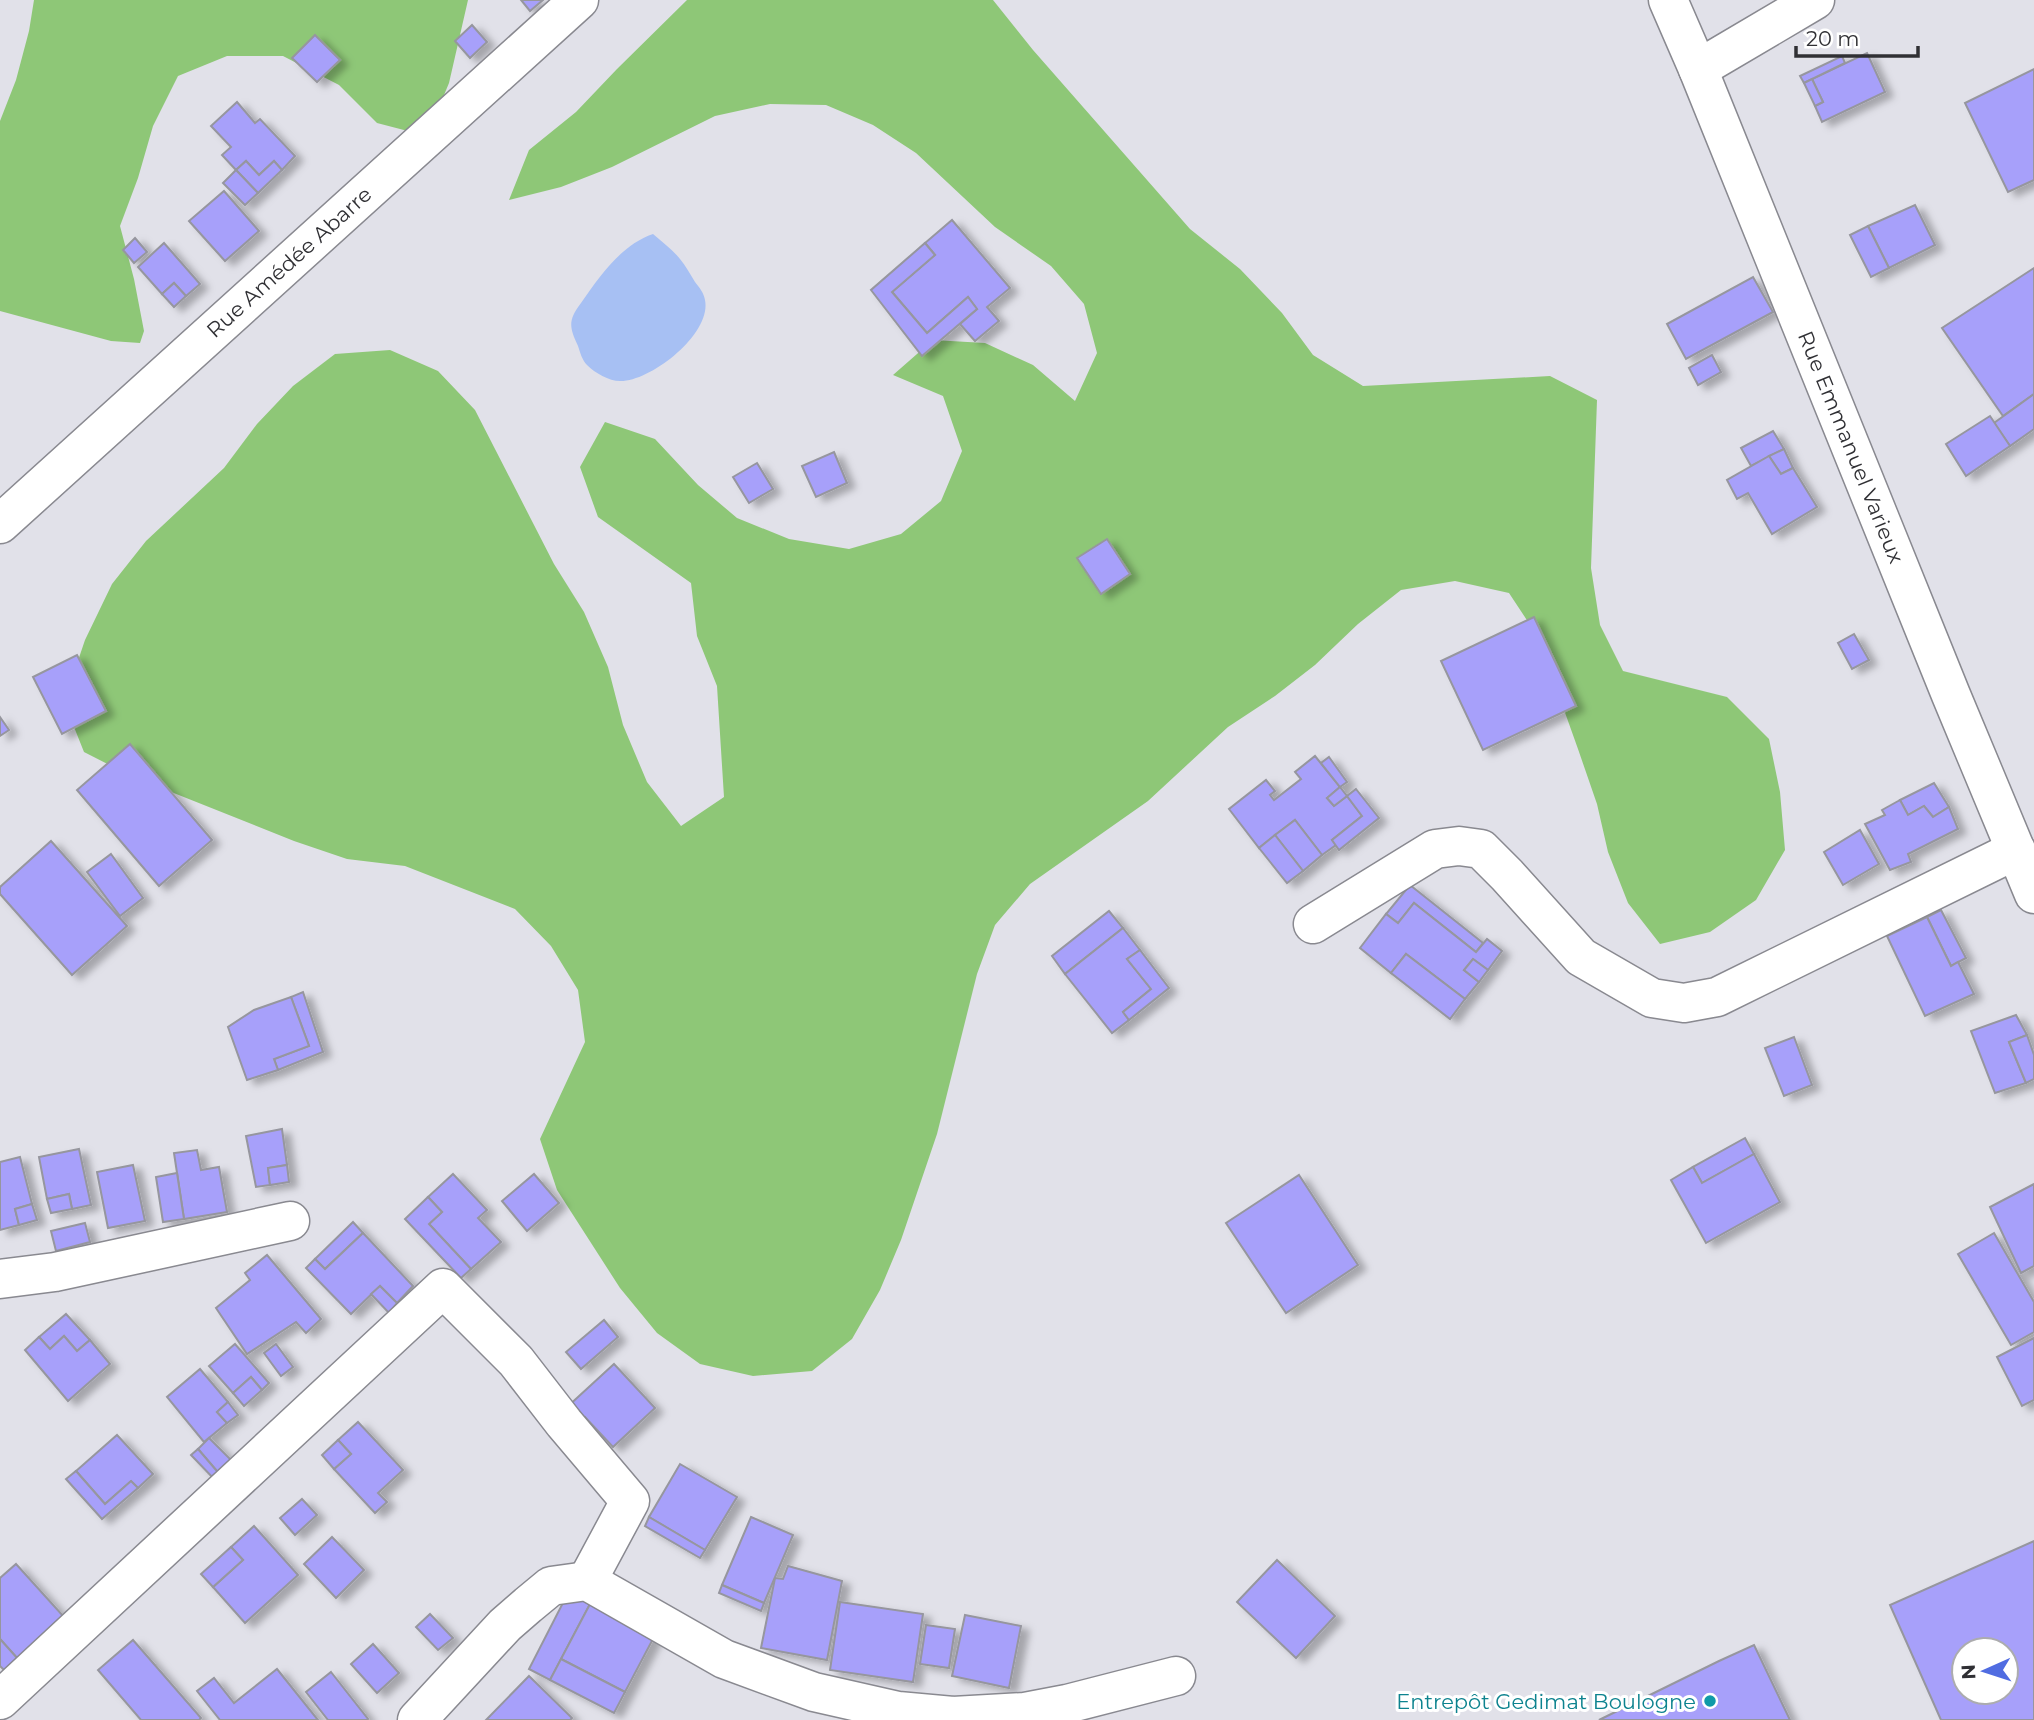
<svg xmlns="http://www.w3.org/2000/svg" width="2034" height="1720" viewBox="0 0 2034 1720" font-family="Montserrat,sans-serif">
  <style>
    .green { fill: #8ec777 }
    .water { fill: #a7c0f3 }
    .building { fill: #a7a0fa; stroke: #96969e; stroke-width: 2; fill-rule: evenodd; filter: url(#shadow) }
    .lines { fill: none; stroke-linecap: round; stroke-linejoin: round }
    .minor-casing { stroke: #898990; stroke-width: 41 }
    .major-casing { stroke: #898990; stroke-width: 41 }
    .minor { stroke: #fff; stroke-width: 38 }
    .major { stroke: #fff; stroke-width: 38 }
    .culture-dot { fill: #0f9aa8; stroke: #fff; stroke-width: 2.5 }
    .labels { text-anchor: middle; dominant-baseline: central; stroke-width: 6; stroke-linejoin: round; paint-order: stroke }
    .street-label { font-size: 21px; fill: #303034; stroke: #fff }
    .culture-label { font-size: 21px; fill: #0d838f; stroke: #fff; text-anchor: end }
  </style>
  <defs>
    <filter id="shadow"><feDropShadow dx="8" dy="4.5" stdDeviation="3.5" flood-color="#0004"/></filter>
  </defs>
  <rect width="100%" height="100%" fill="#e1e1e9"/>
  <g class="green">
    <path d="M34,0H468L449,83L427,136L377,123L339,85L283,56H227L178,76L153,126L138,178L120,226L134,279L144,331L140,343L111,341L0,311V121L16,80L29,31Z"/>
    <path d="M687,0H993L1033,50L1190,229L1240,269L1282,313L1313,355L1363,386L1550,376L1597,400L1591,568L1600,625L1623,671L1727,697L1769,739L1780,792L1785,850L1756,900L1710,932L1660,944L1628,903L1608,852L1597,804L1578,749L1538,637L1509,593L1455,581L1401,590L1358,624L1315,665L1275,696L1228,727L1148,801L1030,884L995,925L977,974L937,1134L901,1240L880,1290L852,1339L812,1371L753,1376L700,1364L657,1333L620,1288L557,1190L540,1139L585,1042L578,990L551,946L515,909L405,866L347,859L294,841L131,776L84,752L64,702L85,640L112,584L146,541L224,468L257,424L293,386L335,354L390,350L438,371L475,410L554,564L584,612L608,667L623,725L647,782L681,826L724,797L717,686L697,636L691,583L598,517L580,467L605,422L655,439L698,485L737,518L789,539L849,549L901,534L941,501L962,451L943,396L893,375L933,340L985,343L1033,365L1075,401L1097,353L1084,304L1051,266L995,227L916,153L873,125L826,105L770,104L715,116L612,167L561,187L509,200L529,150L576,112L617,69Z"/>
  </g>
  <path class="water" d="M653,234C662,242 673,250 680,259C686,266 690,274 695,282C699,287 704,293 705,300C712,334 650,382 620,381C609,381 595,373 587,365C582,360 580,352 578,346C569,327 568,320 581,303C600,276 621,245 653,234Z"/>
  <g class="building">
    <path d="M521,0H543L530,11Z"/>
    <path d="M472,25L487,42L470,58L455,41Z"/>
    <path d="M315,35L340,60L317,82L292,58Z"/>
    <path d="M1867,53L1885,92L1822,122L1815,106L1823,102L1812,79Z"/>
    <path d="M1842,56L1845,63L1804,83L1800,76Z"/>
    <path d="M2034,69V180L2008,192L1965,103Z"/>
    <path d="M1812,79L1823,102L1815,106L1804,83Z"/>
    <path d="M237,102L255,123L260,119L295,156L282,170L274,161L259,175L246,161L236,170L222,155L231,147L211,126Z"/>
    <path d="M246,161L259,175L274,161L282,170L258,193L236,170Z"/>
    <path d="M236,170L258,193L245,205L223,183Z"/>
    <path d="M224,191L259,231L225,261L189,221Z"/>
    <path d="M1915,205L1935,245L1889,268L1868,226Z"/>
    <path d="M952,220L1010,288L987,307L999,321L975,341L960,324L977,309L968,297L927,333L892,292L935,255L925,243Z"/>
    <path d="M1868,226L1889,268L1871,277L1850,235Z"/>
    <path d="M135,238L147,252L134,263L123,250Z"/>
    <path d="M164,243L200,284L186,296L174,283L162,294L138,267Z"/>
    <path d="M925,243L935,255L892,292L927,333L968,297L977,309L922,356L871,290Z"/>
    <path d="M2034,268V394L2003,416L1942,328Z"/>
    <path d="M1753,277L1773,312L1686,359L1667,324Z"/>
    <path d="M174,283L186,296L174,307L162,294Z"/>
    <path d="M1712,355L1721,372L1698,385L1689,368Z"/>
    <path d="M2034,394V429L2010,446L1994,423Z"/>
    <path d="M1990,416L2010,446L1966,476L1946,444Z"/>
    <path d="M1773,431L1784,449L1751,466L1741,448Z"/>
    <path d="M1784,449L1793,468L1781,474L1769,456Z"/>
    <path d="M834,452L847,483L816,497L802,466Z"/>
    <path d="M1769,456L1781,474L1793,468L1817,507L1772,534L1748,493L1737,499L1727,480Z"/>
    <path d="M757,463L773,489L749,503L733,477Z"/>
    <path d="M1107,539L1130,574L1101,594L1077,558Z"/>
    <path d="M1534,617L1576,706L1483,750L1441,661Z"/>
    <path d="M1854,634L1869,660L1852,669L1838,643Z"/>
    <path d="M77,655L106,711L62,734L33,677Z"/>
    <path d="M0,717L9,730L0,736Z"/>
    <path d="M130,744L212,840L159,886L77,790Z"/>
    <path d="M1315,756L1340,787L1327,798L1334,806L1347,796L1362,816L1332,840L1336,845L1322,855L1295,820L1259,848L1229,809L1266,780L1275,791L1270,795L1274,800L1301,779L1295,772Z"/>
    <path d="M1329,757L1347,782L1340,787L1321,763Z"/>
    <path d="M1934,783L1949,807L1933,817L1924,806L1908,815L1900,800Z"/>
    <path d="M1340,787L1347,796L1334,806L1327,798Z"/>
    <path d="M1356,789L1379,818L1339,850L1332,840L1362,816L1347,796Z"/>
    <path d="M1900,800L1908,815L1924,806L1933,817L1949,807L1958,829L1908,854L1911,862L1890,870L1865,824L1885,815L1882,810Z"/>
    <path d="M1295,820L1322,855L1303,871L1275,835Z"/>
    <path d="M1860,830L1879,864L1843,885L1824,852Z"/>
    <path d="M1275,835L1303,871L1287,883L1259,848Z"/>
    <path d="M51,841L127,926L72,975L0,894V887Z"/>
    <path d="M111,854L143,898L120,916L87,872Z"/>
    <path d="M1410,885L1483,943L1476,952L1414,903L1398,923L1386,914Z"/>
    <path d="M1414,903L1476,952L1487,939L1502,951L1488,970L1473,959L1464,970L1479,982L1465,999L1406,954L1391,973L1360,948L1386,914L1398,923Z"/>
    <path d="M1941,910L1966,958L1951,966L1927,917Z"/>
    <path d="M1109,911L1123,928L1065,974L1052,956Z"/>
    <path d="M1927,917L1951,966L1958,962L1974,994L1925,1016L1887,936Z"/>
    <path d="M1123,928L1140,950L1127,959L1151,989L1123,1012L1129,1020L1112,1033L1065,974Z"/>
    <path d="M1140,950L1169,988L1129,1020L1123,1012L1151,989L1127,959Z"/>
    <path d="M1406,954L1465,999L1450,1019L1391,973Z"/>
    <path d="M1473,959L1488,970L1479,982L1464,970Z"/>
    <path d="M303,992L323,1052L278,1070L274,1059L309,1046L291,997Z"/>
    <path d="M291,997L309,1046L274,1059L278,1070L247,1080L228,1027L254,1010Z"/>
    <path d="M2016,1015L2027,1035L2009,1042L2026,1083L1995,1093L1971,1031Z"/>
    <path d="M2027,1035L2034,1055V1079L2026,1083L2009,1042Z"/>
    <path d="M1794,1037L1812,1085L1784,1096L1765,1048Z"/>
    <path d="M282,1129L287,1165L268,1168L270,1185L256,1187L246,1136Z"/>
    <path d="M1745,1138L1754,1154L1702,1183L1693,1167Z"/>
    <path d="M79,1149L91,1205L72,1209L69,1194L47,1199L39,1157Z"/>
    <path d="M197,1150L201,1170L219,1167L227,1212L184,1219L174,1153Z"/>
    <path d="M1754,1154L1780,1202L1706,1243L1671,1180L1693,1167L1702,1183Z"/>
    <path d="M20,1157L32,1204L15,1209L19,1225L0,1230V1162Z"/>
    <path d="M133,1165L145,1221L108,1228L97,1172Z"/>
    <path d="M287,1165L289,1182L270,1185L268,1168Z"/>
    <path d="M177,1173L184,1219L163,1222L156,1177Z"/>
    <path d="M453,1174L487,1210L478,1218L501,1242L471,1269L429,1224L442,1212L428,1197Z"/>
    <path d="M534,1174L559,1203L527,1231L502,1201Z"/>
    <path d="M1299,1175L1358,1265L1286,1313L1226,1223Z"/>
    <path d="M2034,1184V1266L2021,1273L1990,1207Z"/>
    <path d="M69,1194L72,1209L51,1213L47,1199Z"/>
    <path d="M428,1197L442,1212L429,1224L471,1269L461,1278L405,1219Z"/>
    <path d="M32,1204L37,1220L19,1225L15,1209Z"/>
    <path d="M353,1222L363,1233L325,1269L315,1259Z"/>
    <path d="M85,1223L90,1242L56,1251L51,1231Z"/>
    <path d="M363,1233L413,1286L397,1303L380,1286L351,1314L306,1268L315,1259L325,1269Z"/>
    <path d="M1994,1233L2034,1302V1332L2011,1345L1958,1254Z"/>
    <path d="M267,1255L321,1319L306,1333L296,1322L247,1354L216,1308L250,1280L245,1273Z"/>
    <path d="M380,1286L397,1303L389,1313L371,1294Z"/>
    <path d="M66,1314L90,1340L77,1351L64,1336L50,1349L39,1337Z"/>
    <path d="M604,1320L618,1337L581,1369L566,1352Z"/>
    <path d="M64,1336L77,1351L90,1340L110,1364L68,1401L25,1350L39,1337L50,1349Z"/>
    <path d="M2034,1338V1400L2022,1406L1997,1357Z"/>
    <path d="M235,1344L269,1383L262,1390L251,1377L233,1393L209,1366Z"/>
    <path d="M276,1344L293,1367L281,1376L264,1353Z"/>
    <path d="M614,1364L655,1408L613,1447L585,1417L579,1421L566,1408Z"/>
    <path d="M200,1369L228,1402L217,1412L227,1423L204,1442L167,1397Z"/>
    <path d="M251,1377L262,1390L244,1406L233,1393Z"/>
    <path d="M228,1402L238,1415L227,1423L217,1412Z"/>
    <path d="M358,1422L403,1470L378,1493L387,1502L375,1513L334,1469L351,1454L338,1440Z"/>
    <path d="M117,1435L153,1474L138,1488L131,1481L105,1504L76,1471Z"/>
    <path d="M209,1438L235,1464L222,1477L198,1449Z"/>
    <path d="M338,1440L351,1454L334,1469L322,1455Z"/>
    <path d="M198,1449L222,1477L217,1482L191,1455Z"/>
    <path d="M680,1464L737,1497L705,1550L649,1517Z"/>
    <path d="M76,1471L105,1504L131,1481L138,1488L102,1519L66,1479Z"/>
    <path d="M302,1499L317,1515L295,1535L280,1518Z"/>
    <path d="M649,1517L705,1550L700,1558L645,1526Z"/>
    <path d="M751,1517L793,1535L764,1603L722,1585Z"/>
    <path d="M254,1526L298,1575L245,1623L213,1587L243,1560L231,1547Z"/>
    <path d="M332,1537L364,1570L336,1598L304,1564Z"/>
    <path d="M2034,1541V1720H1941L1890,1605ZM1964,1650H2006V1692H1964Z"/>
    <path d="M231,1547L243,1560L213,1587L201,1574Z"/>
    <path d="M1277,1560L1335,1616L1296,1658L1237,1602Z"/>
    <path d="M16,1564L64,1617L18,1659L0,1639V1578Z"/>
    <path d="M788,1566L842,1581L827,1660L761,1648L775,1578L783,1579Z"/>
    <path d="M722,1585L764,1603L761,1611L719,1593Z"/>
    <path d="M568,1593L590,1604L550,1680L529,1669Z"/>
    <path d="M840,1602L923,1614L913,1682L830,1670Z"/>
    <path d="M590,1604L654,1637L625,1692L561,1659Z"/>
    <path d="M430,1614L453,1638L438,1650L416,1627Z"/>
    <path d="M965,1615L1021,1626L1009,1688L952,1676Z"/>
    <path d="M926,1625L955,1629L949,1668L920,1664Z"/>
    <path d="M0,1639L18,1659L4,1670L0,1666Z"/>
    <path d="M133,1640L201,1718L199,1720H141L98,1670Z"/>
    <path d="M373,1644L399,1673L377,1693L351,1664Z"/>
    <path d="M1754,1645L1790,1720H1599L1719,1661Z"/>
    <path d="M561,1659L625,1692L614,1713L550,1680Z"/>
    <path d="M277,1669L318,1720H220L197,1691L214,1678L234,1703Z"/>
    <path d="M331,1672L368,1719L367,1720H328L306,1692Z"/>
    <path d="M529,1676L572,1718L570,1720H486Z"/>
  </g>
  <g class="lines">
    <g class="minor-casing">
      <g id="minor">
        <path d="M1698,69L1815,0"/>
        <path d="M0,524L579,0"/>
        <path d="M1313,924L1435,849L1459,846L1481,849L1507,875L1581,957L1652,998L1684,1003L1717,997L2016,850"/>
        <path d="M0,1279L55,1272L290,1221"/>
        <path d="M0,1700L443,1288L516,1361L564,1423L630,1501L587,1581"/>
        <path d="M417,1720L505,1625L528,1605L551,1586L587,1581L724,1659L814,1692L898,1711L953,1716L1025,1712L1067,1704L1176,1676"/>
      </g>
    </g>
    <g class="major-casing">
      <path id="major" d="M1668,0L1698,69L1951,695L2034,894"/>
    </g>
    <use href="#minor" class="minor"/>
    <use href="#major" class="major"/>
  </g>
  <circle class="culture-dot" cx="1710" cy="1701" r="7"/>
  <g class="labels">
    <g class="street-label">
      <text transform="translate(289 262) rotate(-42)">Rue Amédée Abarre</text>
      <text transform="translate(1851 447) rotate(68)">Rue Emmanuel Varieux</text>
    </g>
    <g class="culture-label">
      <text x="1696" y="1701">Entrepôt Gedimat Boulogne</text>
    </g>
  </g>
  <g transform="translate(1985 1671) rotate(267)"><circle r="33" fill="#ffffff" stroke="#acacae" stroke-width="2"/>
  <path d="M0-5L12 26L0 18L-12 26Z" fill="#506ce1"/>
  <text y="-10" font-size="19" font-weight="bold" text-anchor="middle" fill="#303034">N</text>
  </g>
  <path d="M1796 46v10h122v-10" fill="none" stroke="#303034" stroke-width="3.5"/>
  <text x="1806" y="46" font-size="21" fill="#303034" stroke="#ffffff" stroke-width="5" paint-order="stroke">20 m</text>
</svg>
